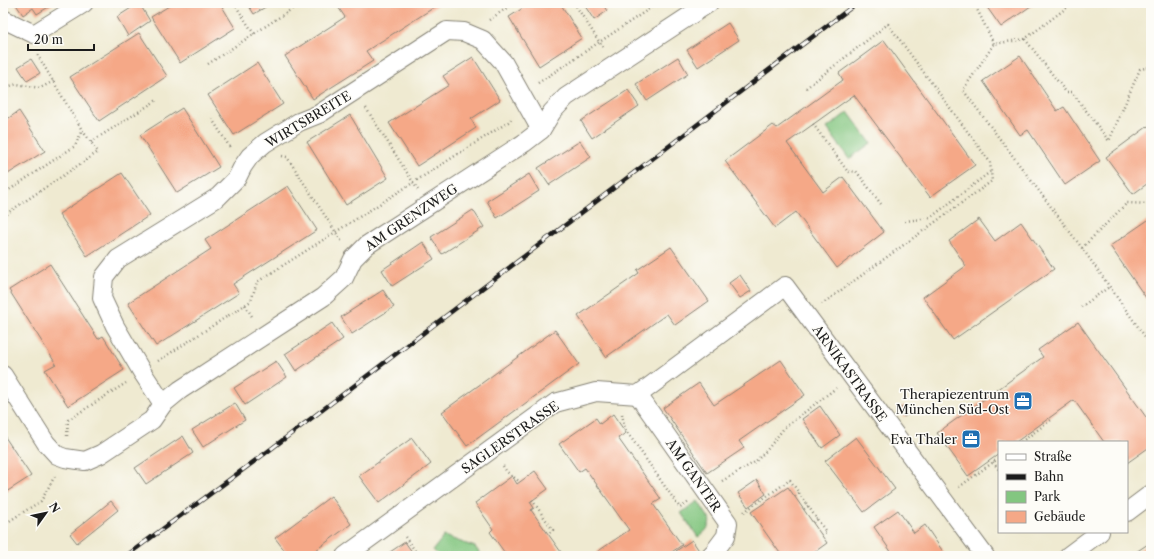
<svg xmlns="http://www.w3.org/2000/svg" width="1154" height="559" viewBox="0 0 1154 559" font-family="'Libre Caslon Text',serif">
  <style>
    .green { fill: #83c680; stroke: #50714e }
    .building { fill: #f5a887 }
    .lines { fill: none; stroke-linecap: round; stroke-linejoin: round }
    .street-casing { stroke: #868376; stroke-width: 20 }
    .path { stroke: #868376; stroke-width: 2.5; stroke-dasharray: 1 3; stroke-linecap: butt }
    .street { stroke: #fff; stroke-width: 18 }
    .rail-casing { stroke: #1c1c1c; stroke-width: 4.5 }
    .rail { stroke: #fdfcf7; stroke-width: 3; stroke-dasharray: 9; stroke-linecap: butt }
    .labels { text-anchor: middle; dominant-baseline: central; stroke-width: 3; stroke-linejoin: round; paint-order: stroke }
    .street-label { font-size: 13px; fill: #1c1c1c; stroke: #fdfcf7 }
    .poi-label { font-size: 13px; fill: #1c1c1c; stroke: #fdfcf7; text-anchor: end }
  </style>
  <rect width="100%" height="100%" fill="#fdfcf7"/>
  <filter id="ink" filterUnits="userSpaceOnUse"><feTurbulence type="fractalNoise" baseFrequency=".025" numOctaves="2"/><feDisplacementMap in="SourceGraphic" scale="8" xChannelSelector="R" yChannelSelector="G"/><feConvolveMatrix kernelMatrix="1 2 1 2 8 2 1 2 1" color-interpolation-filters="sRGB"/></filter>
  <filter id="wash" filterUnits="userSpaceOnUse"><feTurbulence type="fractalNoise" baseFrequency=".012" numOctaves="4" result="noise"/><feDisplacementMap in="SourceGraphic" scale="16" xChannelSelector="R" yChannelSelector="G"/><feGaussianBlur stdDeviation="0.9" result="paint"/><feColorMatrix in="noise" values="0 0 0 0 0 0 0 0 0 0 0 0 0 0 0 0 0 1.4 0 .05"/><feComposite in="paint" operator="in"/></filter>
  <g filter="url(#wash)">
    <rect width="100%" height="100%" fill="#efead1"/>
    <g class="green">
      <path d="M848,112L871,143L849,159L827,128Z"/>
      <path d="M698,501L710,520C709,529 705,532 698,537L681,513Z"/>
      <path d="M444,536L475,547L482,556H439L433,550Z"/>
    </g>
    <g id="blocks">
      <g class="building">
        <path d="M15,3H55L37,14L33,8L23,15Z"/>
        <path d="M139,3L150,21L128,36L117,17Z"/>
        <path d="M174,3H220L235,28L180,63L151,17Z"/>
        <path d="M247,3H272L254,14Z"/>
        <path d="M344,3H441L366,51L373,61L313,99L285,56L345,17L338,7Z"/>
        <path d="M531,3H560L582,38L539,66L509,17Z"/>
        <path d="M583,3H602L607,11L594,20Z"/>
        <path d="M984,3H1035L1001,27Z"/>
        <path d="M728,23L739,40L698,67L687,50Z"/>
        <path d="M139,33L167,76L99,121L70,77Z"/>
        <path d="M884,40L975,165L930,197L854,95L787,143L823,192L843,177L884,232L837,268L796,212L775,228L725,161L773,125L777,128L843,80L839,73Z"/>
        <path d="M1020,56L1057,111L1064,107L1100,161L1065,185L1028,130L1020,135L983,81Z"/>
        <path d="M473,57L500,100L471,119L476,128L417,166L389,123L449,85L443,76Z"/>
        <path d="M678,57L688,74L647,101L636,84Z"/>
        <path d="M31,59L40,73L27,81L18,67Z"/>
        <path d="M257,63L283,104L234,135L208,95Z"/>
        <path d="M628,90L639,106L592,138L581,121Z"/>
        <path d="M182,108L219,167L177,193L140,135Z"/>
        <path d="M19,111L45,151L3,177V122Z"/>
        <path d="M350,115L388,178L346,205L307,142Z"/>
        <path d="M1151,124V181L1133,194L1106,157Z"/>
        <path d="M580,141L591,157L549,185L538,168Z"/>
        <path d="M122,173L150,215L87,256L59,214Z"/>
        <path d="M529,174L539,191L497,218L487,201Z"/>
        <path d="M288,186L317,230L233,284L239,293L156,346L128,303L211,249L205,240Z"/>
        <path d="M473,210L484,227L442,254L431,237Z"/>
        <path d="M1151,218V305L1110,246Z"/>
        <path d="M979,219L995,241L1021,222L1054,269L953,340L923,297L966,266L949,241Z"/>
        <path d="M423,242L434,259L392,286L382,270Z"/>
        <path d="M671,247L709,301L675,325L667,314L606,357L578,316L639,273L637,270Z"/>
        <path d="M50,264L98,339L103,336L124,370L68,406L45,370L56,364L9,290Z"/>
        <path d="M740,275L751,291L740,298L729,283Z"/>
        <path d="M383,290L394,307L352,334L341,317Z"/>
        <path d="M1078,322L1151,424V446L1127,463V442H1104L1074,400L1016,442H999V454L968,476L937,433L1043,357L1038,350Z"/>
        <path d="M332,323L343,339L296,371L285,354Z"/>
        <path d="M555,330L579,364L467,446L442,412Z"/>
        <path d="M781,360L805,395L739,441L744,448L707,473L663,408L699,383L714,405Z"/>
        <path d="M276,361L287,377L245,405L234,388Z"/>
        <path d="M235,403L245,420L203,447L192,430Z"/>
        <path d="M905,405L910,413L904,417L899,409Z"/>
        <path d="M820,406L840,435L822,448L802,419Z"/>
        <path d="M613,414L626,433L618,438L661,499L653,504L682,545L666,556H600L597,552L629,530L585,468L579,472L559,444L596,418L600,424Z"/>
        <path d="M3,434L31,476L3,494Z"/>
        <path d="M183,436L193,453L146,484L135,468Z"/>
        <path d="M856,437L895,489L864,512L825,461Z"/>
        <path d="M412,438L431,464L379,503L359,476Z"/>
        <path d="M535,471L548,489L530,502L534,508L531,510L561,552L558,555L559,556H507L490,532L493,529L475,503L512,476L517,484Z"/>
        <path d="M757,480L766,494L748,507L738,493Z"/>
        <path d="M788,487L827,543L809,556H782L751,512Z"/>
        <path d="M331,496L351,524L308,556H289L275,538Z"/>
        <path d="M111,501L118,510L77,543L70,534Z"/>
        <path d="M898,510L914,533L925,525L946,556H894L874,527Z"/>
        <path d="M692,540L700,552L695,556H680L676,551Z"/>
        <path d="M405,542L415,556H384Z"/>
        <path d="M1151,542V556H1130Z"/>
      </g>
    </g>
  </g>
  <g filter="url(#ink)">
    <use href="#blocks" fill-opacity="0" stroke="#868376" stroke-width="1"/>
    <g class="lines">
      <g class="street-casing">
        <g id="street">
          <path d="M3,19L34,34L84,3"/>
          <path d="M3,375L46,443L57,455L65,458L85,461L101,454L152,420L163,404L180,390L323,297L344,278L353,259L367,245L524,143L541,130L552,112L566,97L709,3"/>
          <path d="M638,395L728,523L726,536L714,552L710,556"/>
          <path d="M163,404L142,372L115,326L102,298L104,277L118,259L218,197L237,178L243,166L250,156L265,143L299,122L319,114L447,31L464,32L483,40L503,62L541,130"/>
          <path d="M1127,512L1151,494"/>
          <path d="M345,556L555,403L596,392L638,395L785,286L985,556"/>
          <path d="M1068,556L1100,532"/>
        </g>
      </g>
      <g class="path">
        <path d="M234,3L254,34"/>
        <path d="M574,3L604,49"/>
        <path d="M974,3L994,44"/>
        <path d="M1073,3L1025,39L994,44L963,90L1082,248L1151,345"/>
        <path d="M489,20L514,3"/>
        <path d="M1025,39L1066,92H1072L1109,141L1140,69L1151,67"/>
        <path d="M208,64L301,3"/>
        <path d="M538,83L658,3"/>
        <path d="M3,88L17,84L40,88L54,81"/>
        <path d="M806,88L888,24L990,162L992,181L822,304"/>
        <path d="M366,108L418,190"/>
        <path d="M212,119L231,149"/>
        <path d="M813,124L848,172L856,171L881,204"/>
        <path d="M91,142L157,100"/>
        <path d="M282,156L287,157L342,242"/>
        <path d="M3,194L75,146L82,130"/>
        <path d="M3,216L98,152L82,130L37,54"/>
        <path d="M905,221L930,218L990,172"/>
        <path d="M1082,248L1127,203L1151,204"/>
        <path d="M245,305L253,318"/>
        <path d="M1081,307L1109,287"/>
        <path d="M158,361L251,301L257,282L510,121L511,119"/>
        <path d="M622,414L625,429L680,508L689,502"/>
        <path d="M67,436L68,420L126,383"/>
        <path d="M1021,442L1051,420"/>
        <path d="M993,462L999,470"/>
        <path d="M503,466L507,472L520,482"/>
        <path d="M722,481L755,462L767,450L784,428L836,388"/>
        <path d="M959,487L999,458"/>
        <path d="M795,496L799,493"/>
        <path d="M532,500L553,530L548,534"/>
        <path d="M804,509L808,506"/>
        <path d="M744,512L790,480L826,532L822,535"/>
        <path d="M813,522L817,519"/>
        <path d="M3,525L41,501L56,474"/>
        <path d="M405,537L419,556"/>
      </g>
      <use href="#street" class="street"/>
      <g class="rail-casing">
        <path id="rail" d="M126,556L271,449L857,3"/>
      </g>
      <use href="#rail" class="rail"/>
    </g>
  </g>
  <defs>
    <g id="office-square" transform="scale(1)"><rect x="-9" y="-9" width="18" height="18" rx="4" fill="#1f6fb2" stroke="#fdfcf7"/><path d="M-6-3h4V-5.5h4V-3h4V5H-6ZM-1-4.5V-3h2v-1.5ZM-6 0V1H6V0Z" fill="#fff"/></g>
  </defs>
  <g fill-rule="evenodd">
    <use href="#office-square" x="1023" y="401"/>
    <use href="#office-square" x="971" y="439"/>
  </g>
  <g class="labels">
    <g class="street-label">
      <text transform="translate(308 119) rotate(-31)">WIRTSBREITE</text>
      <text transform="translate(411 217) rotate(-34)">AM GRENZWEG</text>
      <text transform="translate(850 373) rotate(54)">ARNIKASTRASSE</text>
      <text transform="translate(510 437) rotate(-35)">SAGLERSTRASSE</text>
      <text transform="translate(694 475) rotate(55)">AM GANTER</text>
    </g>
    <g class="poi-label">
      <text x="1009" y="394">Therapiezentrum<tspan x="1009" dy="15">München Süd-Ost</tspan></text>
      <text x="957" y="439">Eva Thaler</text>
    </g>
  </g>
  <rect width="1154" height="559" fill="none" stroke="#fdfcf7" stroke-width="16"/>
  <rect x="998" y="441" width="130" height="92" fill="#fdfcf7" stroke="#a3a29f"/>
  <rect x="1006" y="454" width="20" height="6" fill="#ffffff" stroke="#a3a29f"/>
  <text x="1034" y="461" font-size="12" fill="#1c1c1c">Straße</text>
  <rect x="1006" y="474" width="20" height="6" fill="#1c1c1c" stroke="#a3a29f"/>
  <text x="1034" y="481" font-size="12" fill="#1c1c1c">Bahn</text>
  <rect x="1006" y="491" width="20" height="12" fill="#83c680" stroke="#a3a29f"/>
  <text x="1034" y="501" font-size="12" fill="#1c1c1c">Park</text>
  <rect x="1006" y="511" width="20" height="12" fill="#f5a887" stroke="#a3a29f"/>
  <text x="1034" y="521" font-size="12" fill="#1c1c1c">Gebäude</text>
  <g transform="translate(46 513) rotate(57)" stroke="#fdfcf7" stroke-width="3" paint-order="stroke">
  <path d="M0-3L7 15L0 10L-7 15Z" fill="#1c1c1c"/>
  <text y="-6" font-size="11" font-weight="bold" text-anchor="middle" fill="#1c1c1c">N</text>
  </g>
  <path d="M28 44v6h66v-6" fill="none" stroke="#1c1c1c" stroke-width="2"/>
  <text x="34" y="44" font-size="12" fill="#1c1c1c" stroke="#fdfcf7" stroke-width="3" paint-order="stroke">20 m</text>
</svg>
